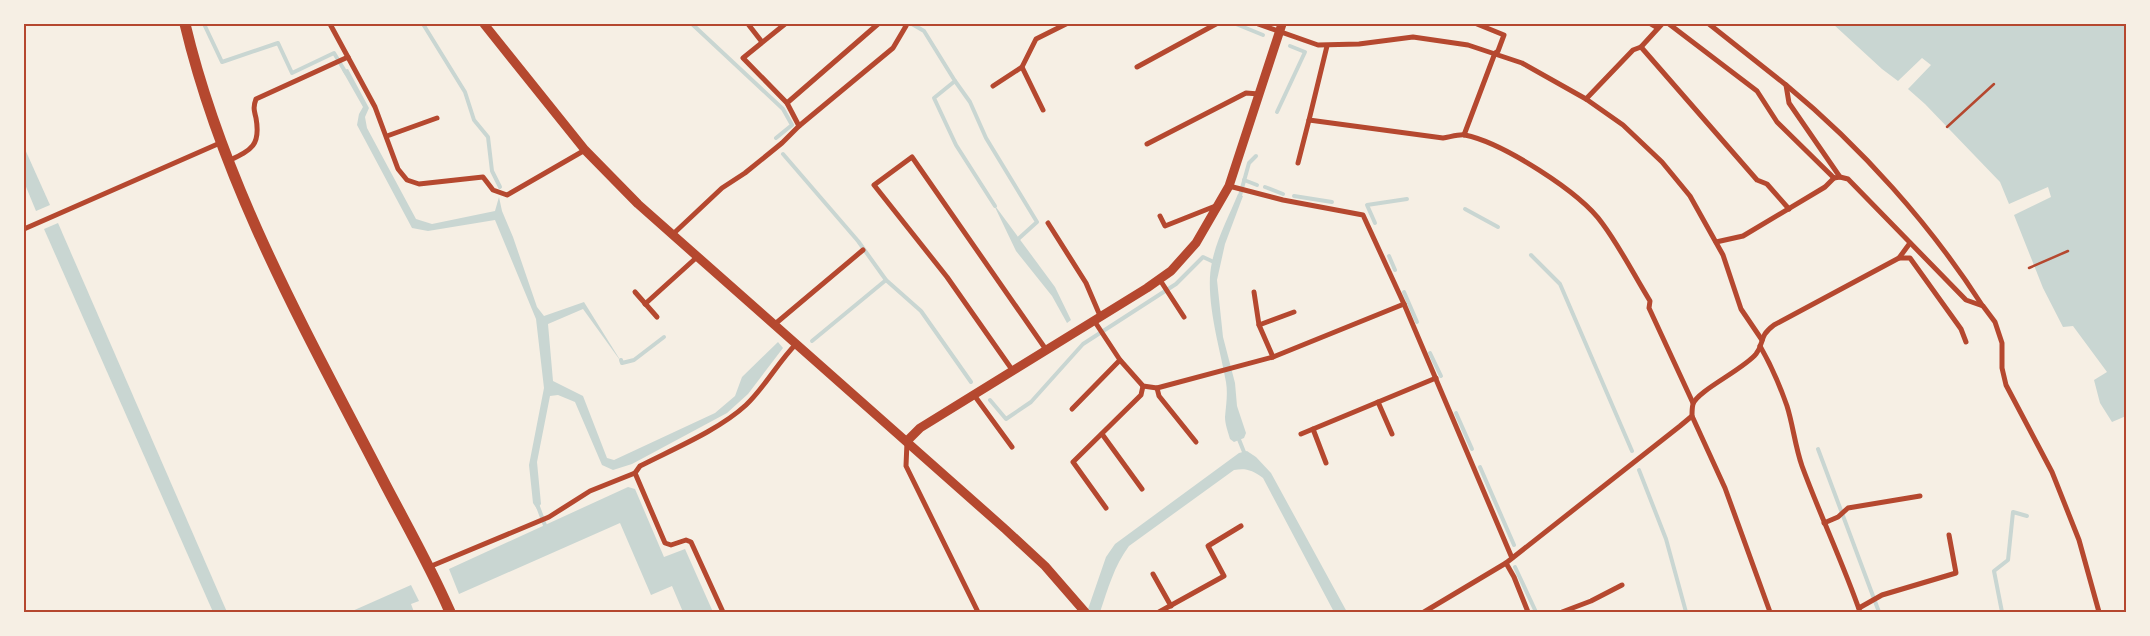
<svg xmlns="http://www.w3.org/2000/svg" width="2150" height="636" viewBox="0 0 2150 636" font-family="Raleway,sans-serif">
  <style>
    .water { fill: #c9d6d2 }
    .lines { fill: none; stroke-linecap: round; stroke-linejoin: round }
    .stream { stroke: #c9d6d2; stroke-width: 4 }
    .path { stroke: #b5482f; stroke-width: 2.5 }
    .minor { stroke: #b5482f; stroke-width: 5 }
    .tertiary { stroke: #b5482f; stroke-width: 9 }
    .trunk { stroke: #b5482f; stroke-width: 11 }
    .neatline { fill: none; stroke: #b5482f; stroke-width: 2 }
  </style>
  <rect width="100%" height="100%" fill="#f6efe4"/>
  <g class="water">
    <path d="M1833,24H2126V416L2112,422L2100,403L2094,380L2107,372L2073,326L2063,327L2043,288L2014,215L2051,197L2048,187L2009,204L2000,182L1925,104L1908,89L1931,65L1922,58L1898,81L1882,69Z"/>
    <path d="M348,69L369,108L365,117L367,128L416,219L432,224L495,211L499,197L502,211L513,237L537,307L544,316L584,302L622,363L583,309L548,324L553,381L583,396L607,458L614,460L715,413L735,396L742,377L778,342L783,348L748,394L727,413L632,464L613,470L602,465L575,402L558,395L550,396L537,462L541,504L537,509L533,503L529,465L544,388L536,319L495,220L428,231L412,228L357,125L359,114L363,107L342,70Z"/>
    <path d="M24,147L50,205L36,211L24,182Z"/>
    <path d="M1238,194L1243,196L1225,244L1217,280L1223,337L1235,383L1237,406L1246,433L1244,438L1234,442L1230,439C1228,432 1225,424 1225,417C1226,405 1228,394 1226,382C1220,348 1204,297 1212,262C1217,238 1229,216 1238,194Z"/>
    <path d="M993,203L1055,287L1071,320L1067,323L1052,296L1016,251Z"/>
    <path d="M58,223L227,612H213L44,229Z"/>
    <path d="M1247,451L1256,457L1271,473L1347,612H1334L1263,478C1252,470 1246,468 1234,470L1129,546C1114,566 1108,589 1100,612H1087L1106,557L1115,544L1239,453Z"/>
    <path d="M628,487L635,489L664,557L685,549L713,612H683L672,586L651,595L620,523L459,594L449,569Z"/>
    <path d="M411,585L419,601L411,604L414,612H350Z"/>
  </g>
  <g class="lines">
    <g class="stream">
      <path d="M204,24L222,62L278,43L292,73L334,53L346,73"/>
      <path d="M423,24L465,92L474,120L488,137L492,171L500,187"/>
      <path d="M692,24L783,109L792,125L776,138"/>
      <path d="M912,24L924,31L955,81L934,98L956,145L995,206"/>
      <path d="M1236,24L1263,35"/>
      <path d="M1461,24H1463"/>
      <path d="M955,81L970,102L986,138L1037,222L1016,241"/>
      <path d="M1277,112L1305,52L1290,46"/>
      <path d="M783,154L858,241L886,280L921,311L971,382"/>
      <path d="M1244,180L1257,185"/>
      <path d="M1265,187L1283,194"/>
      <path d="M1294,196L1332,202"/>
      <path d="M1239,199L1249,163L1256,156"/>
      <path d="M1465,209L1498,227"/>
      <path d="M1375,223L1367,205L1407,199"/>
      <path d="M1531,255L1560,284L1632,451"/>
      <path d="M1389,256L1395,270"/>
      <path d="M1404,292L1417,322"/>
      <path d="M812,341L886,280"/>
      <path d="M1430,353L1441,376"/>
      <path d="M621,360L622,363L634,360L664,337"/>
      <path d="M990,400L1006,419L1031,402L1083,344L1176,284L1203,257L1216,263"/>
      <path d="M1456,413L1472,449"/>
      <path d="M1238,437L1244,452L1243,456"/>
      <path d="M1818,449L1879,612"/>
      <path d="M1480,467L1514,545"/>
      <path d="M1639,470L1666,539L1686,612"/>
      <path d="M537,504L546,528"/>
      <path d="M1515,567L1536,612"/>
      <path d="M2002,612L1994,571L2008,560L2013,512L2027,516"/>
    </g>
    <g class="path">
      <path d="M1947,127L1994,84"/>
      <path d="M2029,268L2068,251"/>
    </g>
    <g class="minor">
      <path d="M330,24L375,107L398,169L407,180L419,184L483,177L493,190L507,195L585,150"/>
      <path d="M748,24L762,42"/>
      <path d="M785,24L743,58L787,103L799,126"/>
      <path d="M1258,24L1318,45L1359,44L1413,37L1468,45L1522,63L1586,99L1623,125L1662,162L1690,196L1723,255L1741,309L1762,340"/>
      <path d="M1651,24L1658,28"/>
      <path d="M1669,24L1757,91L1777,122L1834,178L1840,177"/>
      <path d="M1709,24L1786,85L1789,103L1840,177L1848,179L1966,300L1983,306L1995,322L2002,343V368L2006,385L2052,472L2079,540L2099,612"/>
      <path d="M1327,46L1309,120L1443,138C1450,137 1459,134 1465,135C1503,143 1580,192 1602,223C1620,247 1634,275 1650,301L1649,308L1693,403"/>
      <path d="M1641,47L1757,180L1767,184L1789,209"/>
      <path d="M1137,67L1216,24"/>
      <path d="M1786,85C1861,147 1930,224 1982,305"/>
      <path d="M993,86L1022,67"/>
      <path d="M1586,99L1633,50L1641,47L1662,24"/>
      <path d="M787,103L878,24"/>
      <path d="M1043,110L1022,67L1036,39L1066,24"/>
      <path d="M1464,135L1495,53L1498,51L1504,35L1477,24"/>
      <path d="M387,136L437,118"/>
      <path d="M1147,144L1246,93L1259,94"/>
      <path d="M228,161C251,150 261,146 256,118C254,110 253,107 256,99L348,57"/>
      <path d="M1298,163L1309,120"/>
      <path d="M1229,186L1283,200L1363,215L1404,304L1512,558"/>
      <path d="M1160,216L1165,226L1218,205"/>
      <path d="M1048,223L1086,283L1101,318"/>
      <path d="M24,229L220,143"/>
      <path d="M672,235L722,188L745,173L782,143L799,126L893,48L906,26L904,24"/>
      <path d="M1716,242L1743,236L1825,187L1834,178"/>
      <path d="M1899,258H1910L1961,329L1966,342"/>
      <path d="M1160,280L1184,317"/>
      <path d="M635,292L657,317"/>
      <path d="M1254,292L1259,325L1273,357"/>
      <path d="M645,304L697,257"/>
      <path d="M1095,322L1120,360L1143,386L1157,388L1273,357L1404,304"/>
      <path d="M775,324L863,250"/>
      <path d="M1259,325L1294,312"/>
      <path d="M1760,346C1771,365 1780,386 1787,406C1793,425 1795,446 1802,466C1820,515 1843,563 1860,612"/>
      <path d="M1013,371L947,277L874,185L912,157L1047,351"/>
      <path d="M1157,388L1159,396L1196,442"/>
      <path d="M974,395L1012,447"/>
      <path d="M1378,402L1392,434"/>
      <path d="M1072,409L1120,360"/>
      <path d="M1692,416L1725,488L1770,612"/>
      <path d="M1313,429L1326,463"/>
      <path d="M1102,434L1142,489"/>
      <path d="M1301,434L1436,378"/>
      <path d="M907,442L906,466L978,612"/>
      <path d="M635,473L665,543L671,545L686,540L691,542L723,612"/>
      <path d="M1106,508L1073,462L1141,395L1143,386"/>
      <path d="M1824,523L1838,517L1848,508L1920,496"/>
      <path d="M1506,563L1514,577L1528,612"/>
      <path d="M429,567L549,517L590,491L635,473L640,466C673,449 719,430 746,405C765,387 778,362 797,343"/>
      <path d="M1153,574L1171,606"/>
      <path d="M1859,608L1882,595L1956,573L1949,535"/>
      <path d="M1159,612L1224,576L1208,546L1241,526"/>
      <path d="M1424,612L1506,563L1680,426L1692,416C1692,412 1692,408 1693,404C1697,391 1744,369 1756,354C1765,342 1758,337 1774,325L1899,258L1910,243"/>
      <path d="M1562,612L1591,601L1622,585"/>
    </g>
    <g class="tertiary">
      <path d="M484,24L585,150L638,204L1005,529L1045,566L1085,612"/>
      <path d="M907,441L920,428L1147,288L1171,271L1196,243L1229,186L1282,24"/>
    </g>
    <path class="trunk" d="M185,24C224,188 308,335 385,484C407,526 431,568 450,612"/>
  </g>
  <rect width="2150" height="636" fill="none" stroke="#f6efe4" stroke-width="50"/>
  <rect x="25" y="25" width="2100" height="586" class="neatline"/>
</svg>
